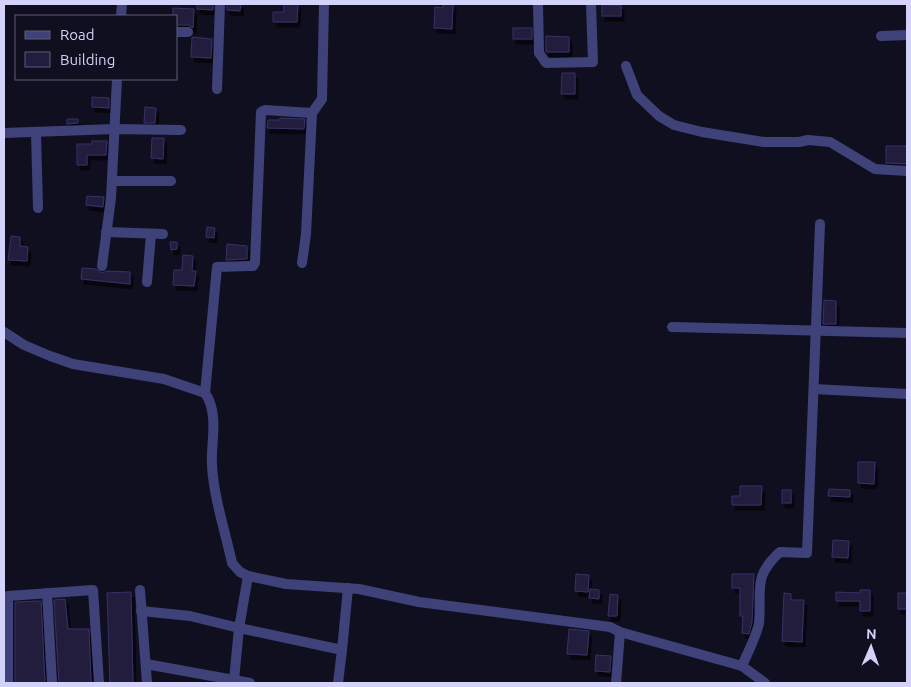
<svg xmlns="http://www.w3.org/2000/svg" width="911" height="687" viewBox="0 0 911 687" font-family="Ubuntu,sans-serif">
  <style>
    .building { fill: #201d3e; stroke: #373267; filter: url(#shadow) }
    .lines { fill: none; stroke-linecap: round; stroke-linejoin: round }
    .minor { stroke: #3f4279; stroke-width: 10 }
  </style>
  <defs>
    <filter id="shadow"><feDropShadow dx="3" dy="5" stdDeviation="0" flood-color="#0009"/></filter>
  </defs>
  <rect width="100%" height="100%" fill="#100f1f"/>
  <g class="building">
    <path d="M197,4H213V10L197,9Z"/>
    <path d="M227,4H241L240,11L227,10Z"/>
    <path d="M284,4H298L297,22H273V12H284Z"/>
    <path d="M443,4H453L452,29L434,28L435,7L443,8Z"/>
    <rect x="602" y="5" width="19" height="11"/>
    <path d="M173,8L194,9L193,28L188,25H176V16H173Z"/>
    <rect x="513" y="28" width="19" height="11"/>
    <path d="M546,36L569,37V52H546Z"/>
    <path d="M192,37L212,39L211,58L191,57Z"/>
    <path d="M562,73H575V94H561Z"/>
    <path d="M92,97L109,98V108L92,107Z"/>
    <path d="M145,107L156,108L155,123H144Z"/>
    <path d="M280,118L305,119L304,129L267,128L268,120H280Z"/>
    <path d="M67,119H78V123L67,124Z"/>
    <path d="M152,138H164L163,159L151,158Z"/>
    <path d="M92,141H107L106,155H87V165H77V144H92Z"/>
    <path d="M886,146H907V164L886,163Z"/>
    <path d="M87,196L104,197L103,207L86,205Z"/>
    <path d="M207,227L215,228L214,238L206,237Z"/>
    <path d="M11,236L20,237V246L28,247L27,261L8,260Z"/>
    <path d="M170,242H177V249L171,250Z"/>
    <path d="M227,244L247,246V259L226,260Z"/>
    <path d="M183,255L193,256L192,271H196L194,286L173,285L174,270H182Z"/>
    <path d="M82,268L96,269L102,273L107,271L130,272V284L81,279Z"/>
    <path d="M824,300L836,301V324H823Z"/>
    <path d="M858,462H875L874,484L858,483Z"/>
    <path d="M740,486H762L761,505H732V496H740Z"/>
    <path d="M829,489L850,490V497L828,496Z"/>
    <rect x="782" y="490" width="9" height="13"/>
    <path d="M833,540L849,541L848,558L832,557Z"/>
    <path d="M576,574L589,575L588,592L575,591Z"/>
    <path d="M732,574H754L752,622L749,634L742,633L743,616H740V588H732Z"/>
    <path d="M590,589L599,590V599L589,598Z"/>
    <path d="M860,590H870V611H860V601H836V592L860,593Z"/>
    <path d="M131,592L133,683H110L107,593Z"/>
    <path d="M784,593L791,594V600H804L802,642L782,641Z"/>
    <rect x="898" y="593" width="9" height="16"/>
    <path d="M610,594L618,595L617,616H608Z"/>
    <path d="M65,599L68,629H89L91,683H59L54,600Z"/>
    <path d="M39,601H41L45,683H15V602Z"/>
    <path d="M569,629L589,631L587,655L567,654Z"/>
    <path d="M596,655L611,656L610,672L595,671Z"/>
  </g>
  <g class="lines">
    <g class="minor">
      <path d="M538,4L539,53L546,63L593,62L591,4"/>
      <path d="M121,16L122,4"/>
      <path d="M176,32H188"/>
      <path d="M881,36L907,35"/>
      <path d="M626,66L637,95L659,116L674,125L702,132L764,142H799L808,140L830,142L875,169L907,171"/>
      <path d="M217,89L220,4"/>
      <path d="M4,133L115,129L181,130"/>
      <path d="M36,133L38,208"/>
      <path d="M112,181H171"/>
      <path d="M106,232L163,234"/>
      <path d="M302,263L306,234L312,113L322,99L324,4"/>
      <path d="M102,266L111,198L117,79"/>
      <path d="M147,282L151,234"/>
      <path d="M672,327L907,333"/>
      <path d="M4,332L24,345L50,356L73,364L164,379L205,393C217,410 213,433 212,453C210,486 225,530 232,563L240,572L248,576L286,584L359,589L419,602L610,627L620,632L742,666L765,683"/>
      <path d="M814,389L907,394"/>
      <path d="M205,393L217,267L249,266H253L255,263L261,112L265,110L312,113"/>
      <path d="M140,590L147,683"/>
      <path d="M47,593L52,683"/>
      <path d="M141,611L190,616L239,628L342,650L348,588"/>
      <path d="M146,664L234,680L239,628L248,576"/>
      <path d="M742,666C747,654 757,635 759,623C762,591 752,577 780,552L807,553L820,224"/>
      <path d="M234,680L250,683"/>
      <path d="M8,683V596L93,590L99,683"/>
      <path d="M338,683L342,650"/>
      <path d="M616,683L620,632"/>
    </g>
  </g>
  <rect width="911" height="687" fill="none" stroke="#d2d2fa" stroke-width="10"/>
  <rect x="15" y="15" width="162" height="65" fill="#100f1f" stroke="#5e5d77"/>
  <rect x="25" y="31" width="25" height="8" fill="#3f4279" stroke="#5e5d77"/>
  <text x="60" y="40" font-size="15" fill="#d2d2fa">Road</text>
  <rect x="25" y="52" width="25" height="15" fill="#201d3e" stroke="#5e5d77"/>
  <text x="60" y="65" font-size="15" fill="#d2d2fa">Building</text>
  <g transform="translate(871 647) rotate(2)" stroke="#100f1f" stroke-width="4" paint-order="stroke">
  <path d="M0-4L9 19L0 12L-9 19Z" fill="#d2d2fa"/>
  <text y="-8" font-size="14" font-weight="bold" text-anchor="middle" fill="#d2d2fa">N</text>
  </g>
</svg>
